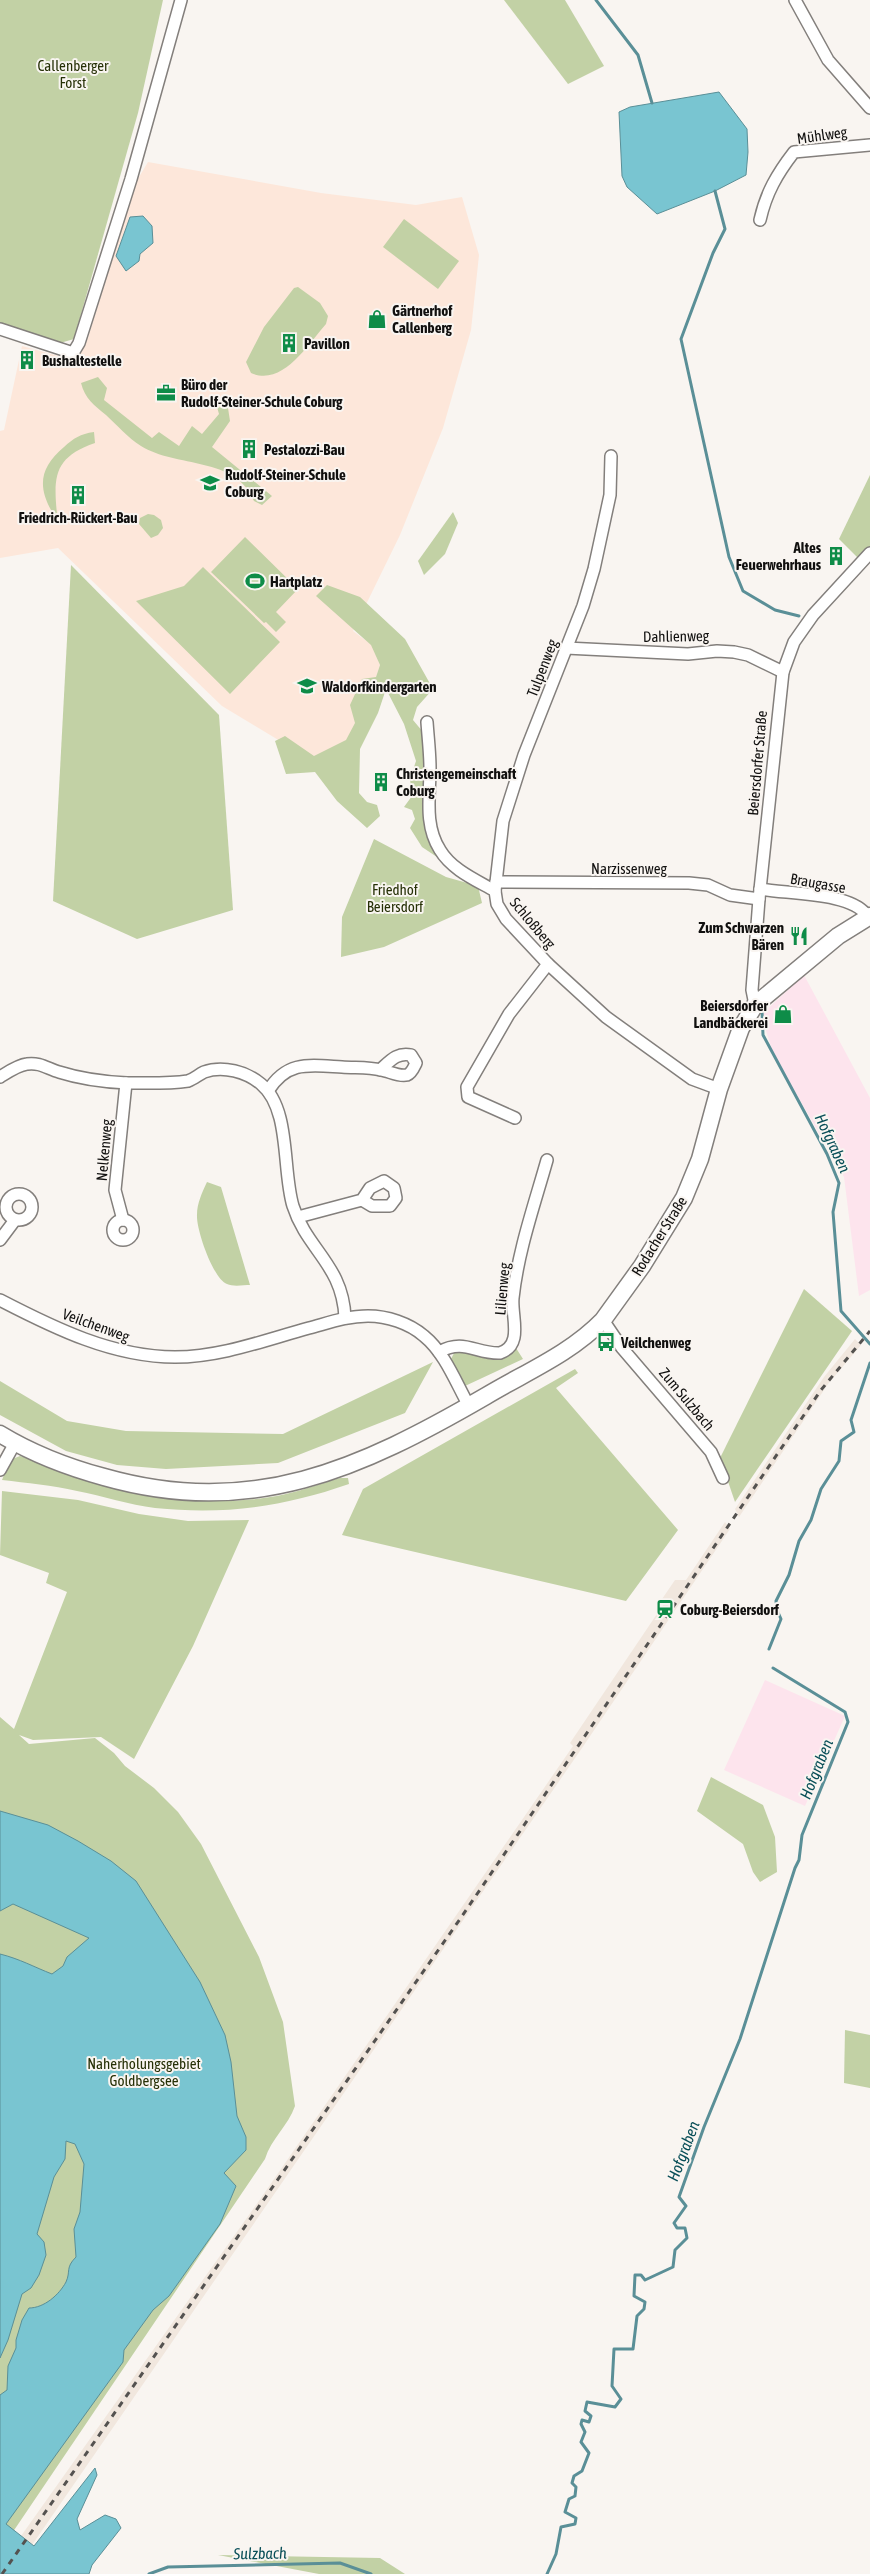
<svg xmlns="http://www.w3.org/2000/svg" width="870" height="2574" viewBox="0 0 870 2574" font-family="'Asap Condensed',sans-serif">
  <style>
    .commercial { fill: #fde4ed }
    .built { fill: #f1e7de }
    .education { fill: #fde7da }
    .green { fill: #c2d1a5 }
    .water { fill: #79c5d1; stroke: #5a8f97 }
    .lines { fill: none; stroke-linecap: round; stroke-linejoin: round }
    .stream { stroke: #5a8f97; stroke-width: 3 }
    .street-casing { stroke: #837f7c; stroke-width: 14 }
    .secondary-casing { stroke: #837f7c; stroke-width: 19 }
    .street { stroke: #fff; stroke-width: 11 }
    .secondary { stroke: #fff; stroke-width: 16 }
    .rail { stroke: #545250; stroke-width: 3; stroke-dasharray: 6 6; stroke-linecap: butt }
    .labels { text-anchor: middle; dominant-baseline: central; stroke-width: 4; stroke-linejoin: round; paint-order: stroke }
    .park-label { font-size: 15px; fill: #263006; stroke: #f9f5f1 }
    .street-label { font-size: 15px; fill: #11100f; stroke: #f9f5f1 }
    .poi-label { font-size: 15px; font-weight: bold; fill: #11100f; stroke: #f9f5f1; text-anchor: start }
    .water-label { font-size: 16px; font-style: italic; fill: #084e57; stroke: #f9f5f1 }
  </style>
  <rect width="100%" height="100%" fill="#f9f5f1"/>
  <g class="commercial">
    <path d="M804,975L870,1098V1290L859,1296L844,1177L773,1053L761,1015Z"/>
    <path d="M765,1680L845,1716L805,1806L724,1770Z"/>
  </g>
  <g class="built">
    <path d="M855,1339L861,1345L828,1384L739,1517L735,1509L824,1377Z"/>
    <path d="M725,1522L730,1529L582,1748L32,2545L21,2536L261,2198L573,1746L570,1743L663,1605L660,1602L675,1580H686Z"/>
  </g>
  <path class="education" d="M148,162L321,193L416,205L462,197L479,255L471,330L443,428L400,535L353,631L372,645L380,665L370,696L333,773L222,706L58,548L0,558V431L4,430L22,346L77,361L88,338L133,187Z"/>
  <g class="green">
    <path d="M0,0H163L138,113L74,339L60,343L0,324Z"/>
    <path d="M504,0H565L604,66L568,84Z"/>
    <path d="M404,219L459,261L438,289L383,247Z"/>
    <path d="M298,287L320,303L328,316L326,324C308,344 283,387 251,373L246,362L264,327L294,288Z"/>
    <path d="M98,377L107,388L104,400L152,438L159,432L179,446L192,426L202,434L219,414L217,407L228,408L230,421L212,447L272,496L262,505L254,501C236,456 176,468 141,446C128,438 117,425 106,415C94,405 85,399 81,383Z"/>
    <path d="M94,432L95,443C55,457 53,475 57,514L54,515C37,488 39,468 64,447C74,438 80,434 94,432Z"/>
    <path d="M870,475V546L859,559L839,539Z"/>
    <path d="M453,512L458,523L445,554L424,575L418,561Z"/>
    <path d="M148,514L154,515L161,520L163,528L158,535L151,538L139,524L140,518Z"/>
    <path d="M245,537L298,589L276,612L286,622L276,632L266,622L264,623L211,572Z"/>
    <path d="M71,565L219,715L233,910L137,939L53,901Z"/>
    <path d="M203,567L280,642L230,694L136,601L184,586Z"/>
    <path d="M327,585L360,597L405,639L433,689L417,707L413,720L423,732V810L440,859L422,847L410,828L415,819L412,810L404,807L412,796L410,779L416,761L404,724L386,689L378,713L360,749L359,793L367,802L377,805L380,816L367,828L337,801L315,772L286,774L275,741L285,736L314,756L346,740L355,723L350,705L362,679L376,677L380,665L371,645L316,596Z"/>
    <path d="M374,839L446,877L478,886L482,903L384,947L341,957L342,917Z"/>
    <path d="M207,1182L221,1187L250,1285C244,1285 233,1287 227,1284C213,1279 196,1229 197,1215C197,1203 202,1193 207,1182Z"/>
    <path d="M804,1289L852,1331L735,1502L720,1458Z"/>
    <path d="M516,1348L523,1359L465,1386L451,1359L454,1353C478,1349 494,1373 516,1348Z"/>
    <path d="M433,1362L405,1413L278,1463L166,1469L117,1465L66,1451L0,1415V1381L67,1421L126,1431L283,1434Z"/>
    <path d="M575,1369L578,1373L556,1388L678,1530L626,1601L342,1535L363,1489Z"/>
    <path d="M20,1456C36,1460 50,1469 66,1474C133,1497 208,1508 277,1496C298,1492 319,1484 340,1478H348L349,1484C283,1507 225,1515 155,1508C129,1505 103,1496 77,1491C52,1485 27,1483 2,1480L10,1460Z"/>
    <path d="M2,1491L78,1500L139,1514L188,1521L249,1520L193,1646L134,1759L101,1737L33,1740L19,1735L29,1744L95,1738L114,1753L125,1766L154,1788L178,1812L201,1844L259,1957L283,2022L295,2106C288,2126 271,2139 265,2159L0,2551V1717L14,1729L67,1592L46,1583L49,1573L0,1555Z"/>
    <path d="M711,1777L763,1805L775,1837L777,1872L760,1882L753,1872L743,1844L697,1811Z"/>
    <path d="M845,2030L870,2035V2088L844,2083Z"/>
    <path d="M218,2555L380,2558L405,2574H319Z"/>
  </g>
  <g class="water">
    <path d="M719,92L747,129L748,152L746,175L715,191L657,214L627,187L622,176L619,112L630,107Z"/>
    <path d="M143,216L152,226L153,243L140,254L139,261L126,271L116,256L130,217Z"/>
    <path d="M0,1811L48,1825L78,1841L111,1861L136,1881L200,1982L225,2035L231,2062L237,2116L246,2137V2150L224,2173L236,2186L220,2224L169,2296L153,2310L124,2350L123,2362L6,2524L34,2546L95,2468L97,2475L77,2519L80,2530L105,2515L116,2519L121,2528L92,2565L89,2574H0V2395L7,2390L8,2366L16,2348V2340L22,2320L29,2308C44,2308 59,2295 66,2282C71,2271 65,2268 76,2257L74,2229L80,2212L84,2164L75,2144L66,2141L65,2159L54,2177L37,2234L44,2242L46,2255L39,2275L31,2288L22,2294L8,2340L0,2358V1954C20,1959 34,1967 52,1974L63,1966L67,1957L89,1938L13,1904L0,1911Z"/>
  </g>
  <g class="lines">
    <g class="stream">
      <path d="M596,0L638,55L652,103"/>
      <path d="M715,191L725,229L713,253L681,339L729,557L743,591L775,610L799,616"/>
      <path d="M762,1011L763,1035L827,1154L839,1183L833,1212L841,1311L870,1344"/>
      <path d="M769,1649L781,1619L777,1610L776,1601L789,1575L799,1541L811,1520L821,1489L839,1461L841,1441L854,1432L851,1420L870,1363"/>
      <path d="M149,2574L168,2567L340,2563L371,2574"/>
      <path d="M547,2574L556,2554L561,2527L575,2524L576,2518L565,2512L569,2499L575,2496L576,2487L572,2483L574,2476L582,2471L589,2453L581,2442L585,2432L581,2424L582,2420L589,2422L591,2416L585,2411L587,2402L615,2407L621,2399L612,2386L614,2349H633L637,2316L644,2309L645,2302L634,2296L635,2275H641L645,2280L673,2267L675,2250L687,2238L685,2228H677L674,2223L686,2206L679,2197L704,2127L740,2039L795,1868L799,1860L802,1835L848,1722L845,1712L773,1668"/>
    </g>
    <g class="street-casing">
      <g id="street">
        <path d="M795,0L828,60L870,108"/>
        <path d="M760,220C766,193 777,174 794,152L870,145"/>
        <path d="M0,329L73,353L79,343L131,179L181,0"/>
        <path d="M566,648L688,654L717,651L734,652L748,655L783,672"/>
        <path d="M427,722C428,737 430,753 430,768C430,796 424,825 440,850C452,870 476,880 495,891L497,904L506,919L548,964L606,1017L692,1079L719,1089"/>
        <path d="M496,882L689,883L708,885L730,895L759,899"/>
        <path d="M760,889C786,894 853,892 867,916"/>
        <path d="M495,891L503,821L524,755L583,606L594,569L610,495L611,456"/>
        <path d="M755,1005L752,990L759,899L783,672L794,642L813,615L870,553"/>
        <path d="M0,1077C8,1072 18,1065 27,1064C40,1062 48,1069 59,1072C81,1079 105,1082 127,1083C146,1083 168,1084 188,1081C194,1079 198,1075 204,1072C223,1065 247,1072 261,1084C291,1109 282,1170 293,1206C307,1250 343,1265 345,1318"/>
        <path d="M268,1091C287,1060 310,1065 342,1067C355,1068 369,1067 381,1070C389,1071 398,1077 407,1075C412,1073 414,1067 416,1063L411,1055C397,1052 390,1061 380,1070"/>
        <path d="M515,1118L468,1097L467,1087L509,1014L548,964"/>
        <circle cx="19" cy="1207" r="13"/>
        <path d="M298,1217L362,1200L372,1206H390L396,1198L394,1188L384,1181L370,1188L362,1200"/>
        <circle cx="123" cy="1230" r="10"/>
        <path d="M123,1220L115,1190L126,1083"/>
        <path d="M0,1240L15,1220"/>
        <path d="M0,1300C54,1328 113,1357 175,1357C221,1357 265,1340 309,1328C328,1323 347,1316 368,1316C387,1316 409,1323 424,1336C445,1353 456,1383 469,1406"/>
        <path d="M603,1320L622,1348L711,1452L723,1478"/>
        <path d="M439,1352C464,1338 476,1354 500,1353C524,1345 511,1316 513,1298C518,1251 534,1206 547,1160"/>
        <path d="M0,1470L15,1443"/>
      </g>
    </g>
    <g class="secondary-casing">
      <path id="secondary" d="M0,1434C33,1454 67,1467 104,1477C252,1519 360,1469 486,1396C526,1372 570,1354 603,1320L642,1266L684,1198L700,1159L719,1089L741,1028L755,1005L838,936L870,916"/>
    </g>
    <use href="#street" class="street"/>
    <use href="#secondary" class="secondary"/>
    <path class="rail" d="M2,2574L460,1919L821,1390L870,1331"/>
  </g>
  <defs>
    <g id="shop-bare" transform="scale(1.5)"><path d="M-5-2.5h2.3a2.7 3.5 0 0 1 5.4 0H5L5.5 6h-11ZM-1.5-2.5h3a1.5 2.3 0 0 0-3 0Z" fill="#0e8c48" stroke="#f9f5f1" stroke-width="2.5" paint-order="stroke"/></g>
    <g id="building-bare" transform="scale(1.5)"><path d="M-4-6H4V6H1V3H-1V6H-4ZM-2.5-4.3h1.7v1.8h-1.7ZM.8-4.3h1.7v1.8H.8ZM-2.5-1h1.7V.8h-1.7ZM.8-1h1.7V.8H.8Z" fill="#0e8c48" stroke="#f9f5f1" stroke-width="2.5" paint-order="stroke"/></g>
    <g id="office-bare" transform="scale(1.5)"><path d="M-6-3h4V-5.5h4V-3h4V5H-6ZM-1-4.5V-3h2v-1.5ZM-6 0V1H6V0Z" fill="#0e8c48" stroke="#f9f5f1" stroke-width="2.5" paint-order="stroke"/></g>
    <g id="school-bare" transform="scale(1.5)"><path d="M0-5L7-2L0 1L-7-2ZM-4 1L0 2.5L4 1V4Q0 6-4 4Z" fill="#0e8c48" stroke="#f9f5f1" stroke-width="2.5" paint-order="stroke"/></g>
    <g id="stadium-bare" transform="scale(1.5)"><path d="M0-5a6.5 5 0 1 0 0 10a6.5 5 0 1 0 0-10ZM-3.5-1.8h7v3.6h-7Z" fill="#0e8c48" stroke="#f9f5f1" stroke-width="2.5" paint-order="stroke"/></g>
    <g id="restaurant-bare" transform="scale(1.5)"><path d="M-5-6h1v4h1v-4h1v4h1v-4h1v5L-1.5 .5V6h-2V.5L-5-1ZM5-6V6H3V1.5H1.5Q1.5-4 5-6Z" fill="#0e8c48" stroke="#f9f5f1" stroke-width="2.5" paint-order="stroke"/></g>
    <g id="bus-bare" transform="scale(1.5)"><path d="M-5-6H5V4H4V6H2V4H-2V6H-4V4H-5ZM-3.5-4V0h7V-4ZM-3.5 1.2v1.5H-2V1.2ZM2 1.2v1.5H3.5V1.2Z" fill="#0e8c48" stroke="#f9f5f1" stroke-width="2.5" paint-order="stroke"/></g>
    <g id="station-bare" transform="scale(1.5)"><path d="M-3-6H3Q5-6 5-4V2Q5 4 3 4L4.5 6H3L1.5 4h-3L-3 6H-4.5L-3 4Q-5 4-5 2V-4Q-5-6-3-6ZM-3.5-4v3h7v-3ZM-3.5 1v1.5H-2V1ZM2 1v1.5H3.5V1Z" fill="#0e8c48" stroke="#f9f5f1" stroke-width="2.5" paint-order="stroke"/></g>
  </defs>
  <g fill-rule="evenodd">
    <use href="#shop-bare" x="377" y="319"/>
    <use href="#building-bare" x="289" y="343"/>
    <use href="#building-bare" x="27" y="360"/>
    <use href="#office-bare" x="166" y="393"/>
    <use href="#building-bare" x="249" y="449"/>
    <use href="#school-bare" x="210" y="483"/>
    <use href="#building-bare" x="78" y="495"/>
    <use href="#building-bare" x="836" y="556"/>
    <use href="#stadium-bare" x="255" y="581"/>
    <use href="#school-bare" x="307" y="686"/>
    <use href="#building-bare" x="381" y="782"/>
    <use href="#restaurant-bare" x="799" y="936"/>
    <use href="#shop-bare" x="783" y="1014"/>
    <use href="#bus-bare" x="606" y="1342"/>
    <use href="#station-bare" x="665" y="1609"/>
  </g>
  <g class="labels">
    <g class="park-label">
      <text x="73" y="65">Callenberger<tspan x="73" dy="17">Forst</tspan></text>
      <text x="395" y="889">Friedhof<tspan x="395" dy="17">Beiersdorf</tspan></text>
      <text x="144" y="2063">Naherholungsgebiet<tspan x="144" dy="17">Goldbergsee</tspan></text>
    </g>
    <g class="street-label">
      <text transform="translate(822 135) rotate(-8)">Mühlweg</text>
      <text transform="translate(676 636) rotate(-1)">Dahlienweg</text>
      <text transform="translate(542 668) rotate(-69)">Tulpenweg</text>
      <text transform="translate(757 763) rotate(-85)">Beiersdorfer Straße</text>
      <text x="629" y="868">Narzissenweg</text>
      <text transform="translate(818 883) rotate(10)">Braugasse</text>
      <text transform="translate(533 923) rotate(50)">Schloßberg</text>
      <text transform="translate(104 1150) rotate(-85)">Nelkenweg</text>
      <text transform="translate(659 1236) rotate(-58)">Rodacher Straße</text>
      <text transform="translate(502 1289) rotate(-85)">Lilienweg</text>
      <text transform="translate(96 1325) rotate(20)">Veilchenweg</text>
      <text transform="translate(687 1399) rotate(50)">Zum Sulzbach</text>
    </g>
    <g class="poi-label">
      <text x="392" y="310">Gärtnerhof<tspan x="392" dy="17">Callenberg</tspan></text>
      <text x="304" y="343">Pavillon</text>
      <text x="42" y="360">Bushaltestelle</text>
      <text x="181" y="384">Büro der<tspan x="181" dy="17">Rudolf-Steiner-Schule Coburg</tspan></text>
      <text x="264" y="449">Pestalozzi-Bau</text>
      <text x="225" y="474">Rudolf-Steiner-Schule<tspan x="225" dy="17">Coburg</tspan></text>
      <text x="78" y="517" text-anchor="middle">Friedrich-Rückert-Bau</text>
      <text x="821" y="547" text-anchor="end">Altes<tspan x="821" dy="17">Feuerwehrhaus</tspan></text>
      <text x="270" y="581">Hartplatz</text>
      <text x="322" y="686">Waldorfkindergarten</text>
      <text x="396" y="773">Christengemeinschaft<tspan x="396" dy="17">Coburg</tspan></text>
      <text x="784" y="927" text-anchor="end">Zum Schwarzen<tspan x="784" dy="17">Bären</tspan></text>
      <text x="768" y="1005" text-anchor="end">Beiersdorfer<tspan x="768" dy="17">Landbäckerei</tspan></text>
      <text x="621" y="1342">Veilchenweg</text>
      <text x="680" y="1609">Coburg-Beiersdorf</text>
    </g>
    <g class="water-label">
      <text transform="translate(833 1143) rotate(65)">Hofgraben</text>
      <text transform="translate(816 1769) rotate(-68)">Hofgraben</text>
      <text transform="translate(683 2151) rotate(-69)">Hofgraben</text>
      <text transform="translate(260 2553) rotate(-1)">Sulzbach</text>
    </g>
  </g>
</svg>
